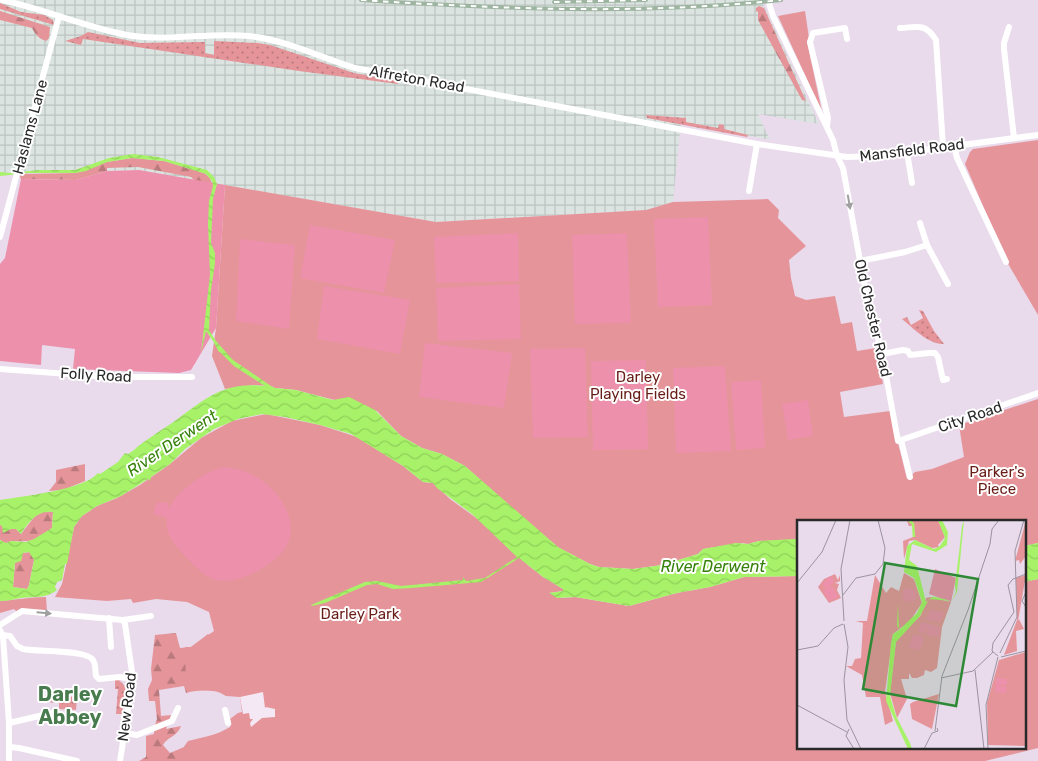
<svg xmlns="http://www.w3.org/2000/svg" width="1038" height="761" viewBox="0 0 1038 761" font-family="Rubik,sans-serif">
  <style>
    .industrial { fill: url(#industrial-grid) }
    .grass { fill: url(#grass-dots) }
    .forest { fill: url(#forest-firs) }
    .park { fill: #e59599 }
    .pitch { fill: #ed90ab }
    .plaza { fill: #f3e8f4 }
    .water { fill: url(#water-waves); fill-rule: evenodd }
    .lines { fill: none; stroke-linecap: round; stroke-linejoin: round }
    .minor { stroke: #fff; stroke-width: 6 }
    .rail-casing { stroke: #9db4a0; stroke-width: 4 }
    .rail { stroke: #fff; stroke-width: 2; stroke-dasharray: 5.5; stroke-linecap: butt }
    .oneway { fill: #9f9f9f }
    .labels { text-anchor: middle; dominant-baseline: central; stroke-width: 4; stroke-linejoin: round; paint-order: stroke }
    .street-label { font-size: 15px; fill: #292929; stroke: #fff }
    .park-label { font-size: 15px; fill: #681d17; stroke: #fff }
    .water-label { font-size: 16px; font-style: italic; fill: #37820b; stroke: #fff }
    .district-label { font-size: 20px; font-weight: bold; fill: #487b4d; stroke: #fff }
    .inset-river { fill: none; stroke: #a7f269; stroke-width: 2.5 }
    .inset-road { fill: none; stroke: #9c939e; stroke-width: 1 }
    .view { fill: #2e8936; fill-opacity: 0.15; stroke: #2e8936; stroke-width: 2.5 }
    .inset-edge { fill: none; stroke: #292929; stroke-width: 2.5 }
  </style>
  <defs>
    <pattern id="industrial-grid" width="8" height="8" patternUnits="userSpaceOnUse" patternTransform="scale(1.25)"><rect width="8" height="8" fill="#dbe4e0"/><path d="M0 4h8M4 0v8" fill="none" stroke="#bcc4c0"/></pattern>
    <pattern id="grass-dots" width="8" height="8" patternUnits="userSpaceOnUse" patternTransform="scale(1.25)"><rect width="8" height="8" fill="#e59599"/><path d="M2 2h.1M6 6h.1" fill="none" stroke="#ba7a7d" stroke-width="1.8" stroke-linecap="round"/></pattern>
    <pattern id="forest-firs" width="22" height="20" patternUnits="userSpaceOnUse" patternTransform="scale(1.25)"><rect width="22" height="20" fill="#e59599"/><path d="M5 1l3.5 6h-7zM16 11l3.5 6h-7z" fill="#ba7a7d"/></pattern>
    <pattern id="water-waves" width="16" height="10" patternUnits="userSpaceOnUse" patternTransform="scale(1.25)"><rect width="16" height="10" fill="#a7f269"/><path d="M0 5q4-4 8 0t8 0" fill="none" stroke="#90d05b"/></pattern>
  </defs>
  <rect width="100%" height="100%" fill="#e9daec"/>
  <path class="industrial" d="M0,0H761L819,124L758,114L770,140L681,121L673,202L646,210L436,222L139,170L0,173Z"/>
  <g class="grass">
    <path d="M0,3L21,12L44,15L53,20L54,25L0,9Z"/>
    <path d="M88,32L140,43L205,42V53L214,55V41L258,43L270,45L354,73L398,81V84L299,71L83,39L81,45L65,41L81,36Z"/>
    <path d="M646,115L686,118V122L718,128L719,124L724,125V129L748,135L747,137L742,136L647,118Z"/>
    <path d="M919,310L923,311L934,331L944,344C929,345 913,328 902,319L907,317L911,325L923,318Z"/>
    <path d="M115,680H119L126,687L122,714H116L118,689H115Z"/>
    <path d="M45,695L77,697L76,710L59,709V703L47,702Z"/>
  </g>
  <g class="forest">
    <path d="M759,6L764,8L806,101L802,100L758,20V11L756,12V8Z"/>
    <path d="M0,11L50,27L49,38L46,41C39,39 35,34 32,28L0,20Z"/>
    <path d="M132,158L164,161L204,173L210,178L213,186L195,364L186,365L200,186L191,177L138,167L107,168V171L76,180L21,179L19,174L76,173L107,162Z"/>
    <path d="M85,464V481L63,490L49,491L56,482V470Z"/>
    <path d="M44,511L53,512L52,528C44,534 36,541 26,541C19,542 13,540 6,543L0,540V525L16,529L21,534L35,516Z"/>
    <path d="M30,552L34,560L29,585L27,589L13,587L15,563L23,553Z"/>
    <path d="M176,633L180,648L191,647L208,634L213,638L226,696C214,688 199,690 186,693L184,686L159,690L161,716L171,715L166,729L181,726C177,737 167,737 163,745L170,753L184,747L187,743C203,740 216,732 233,729L230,719L238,713L240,721L400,761H139L146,757V736L154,734V728L157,719L155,701H149L148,689L152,680L151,669L155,635Z"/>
  </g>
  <g class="park">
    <path d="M805,11L809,38L807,42L822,112L778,16Z"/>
    <path d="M1038,140V315L1007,262L965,164L970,152L973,149Z"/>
    <path d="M225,185L436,222L646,210L673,202L768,199L779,210L778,218L806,246L789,260L791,278L795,296L806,300L835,296L841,324L852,322L857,351L876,348L883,384L840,392L844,417L890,411L907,479L915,472L932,469L964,457L959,425L1038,399V543L1024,546V521H798V540L759,541L748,544L742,543L703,549L698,554L662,565L633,569L599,567L590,564L559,548L537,531L465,466L442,454L422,448L401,436L377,411L296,390L275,388L271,386L254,385L225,389L212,356L216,328Z"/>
    <path d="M266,414L320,425L357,437L403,466L423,482L433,483L450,499L479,520L529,566L543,577L563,589V591L549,593L561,598L575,597L629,606L677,593L710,587L744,577L798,576V747H1024V582L1038,579V748L985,761H175L188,741L217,734L230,727L238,713L242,712L240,697L226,696L218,691L192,690L186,681L185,647H191L214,631L209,612L187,602L156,599L133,603L131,599L107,601L55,597L62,584L74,527L82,516L97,506L117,498L140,485L170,464L201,438L232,421Z"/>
    <path d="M46,597L47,612H17L14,609L0,613V601C15,600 30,597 46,597Z"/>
  </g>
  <g class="pitch">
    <path d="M139,170L225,185L216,328L191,370L179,373L73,369L75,349L42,345L41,365L0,361V264L5,258L21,179L76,180L107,171Z"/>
    <path d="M708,217L712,305L658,307L654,219Z"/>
    <path d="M310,225L395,240L384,293L300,278Z"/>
    <path d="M518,233L519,281L436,283L434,237Z"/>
    <path d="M627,233L631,323L575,324L572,235Z"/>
    <path d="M240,239L295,245L289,329L236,321Z"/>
    <path d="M519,284L521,339L438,341L436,288Z"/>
    <path d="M324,286L410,300L400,354L317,339Z"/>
    <path d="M425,343L512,353L504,408L419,397Z"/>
    <path d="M585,348L588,437L533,438L530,349Z"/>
    <path d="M646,360L648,449L593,450L591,361Z"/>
    <path d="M725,366L731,451L676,453L673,368Z"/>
    <path d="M761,380L765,448L736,450L731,382Z"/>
    <path d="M808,400L813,436L788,440L782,404Z"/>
    <path d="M225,467C234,468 242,470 251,474C274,484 298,515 289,541C280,564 239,585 216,580C205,577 196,567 189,560C177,548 164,535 167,518L153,514L157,502L168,503L169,509C176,491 206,470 225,467Z"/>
  </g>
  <path class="plaza" d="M263,692L265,708L266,707L275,709V717L262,718L251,727L250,723L253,719H250L249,713L243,714L240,697Z"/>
  <g class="water">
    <path d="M133,154L158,157L207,170L214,177L217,184L213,199L211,243L215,253V263L211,290L209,330L216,341L233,360L271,386L275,388L296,390L333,400L349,397L375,410L401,436L422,448L442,454L465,466L558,547L590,564L599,567L633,569L662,565L698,554L703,549L736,543L748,544L759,541L795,539L798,540V576L744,577L710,587L677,593L629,606L575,597L557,598L549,593L563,591V589L543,577L519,558L481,582L411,588L393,589L377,584L367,585L325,603L312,606L311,605L365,582L377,581L401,586L463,580V577L466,581L485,578L517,557L472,514L437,488L433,483L423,482L403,466L351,434L320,425L285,417L262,414L238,419L214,429L185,449L170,464L151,477L150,481L148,479L121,496L97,506L82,516L74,527L67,564H65L62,580L57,582L55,587L57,590C46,599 34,596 21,598C14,599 8,601 0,601V540L6,543L11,541L26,542L34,539L52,528L53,512C37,510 29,522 21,534L16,529H11L3,533L2,526L0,525V500C23,496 84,490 98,473L100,474L118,462L125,453L128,454L134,450C145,440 159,432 172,423C204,400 222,381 265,386L234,366L220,352H219L213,341L206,331L201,353L210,275L208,224L209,201L213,186L212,181L206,174L164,161L132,158L107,162L86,171L76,173H28L0,176V172L10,173L39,170H75L109,158ZM29,552L34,560L29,585L27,589L13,587L15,563L21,561L23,553Z"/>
    <path d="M1038,543V579L1024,582V546Z"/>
  </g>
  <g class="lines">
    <g class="minor">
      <path d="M2,0C44,9 85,27 127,35C167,42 208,32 249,36C286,40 319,57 355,68L757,144L847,157L878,156L1038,135"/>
      <path d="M768,0L773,16L833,140L837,156L843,168L866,293L882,354L898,441L901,440L910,477"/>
      <path d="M1009,27L1004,43V49L1014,138"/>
      <path d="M900,28C919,27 925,23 936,40L943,147"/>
      <path d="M827,126L828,118L810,42L813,33L845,28L847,39"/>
      <path d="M954,146L957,158L1006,262"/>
      <path d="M907,152L912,183"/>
      <path d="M749,191L757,144"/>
      <path d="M920,223L927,245L948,284"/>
      <path d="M0,237L59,16"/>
      <path d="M860,261L905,252L927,245"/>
      <path d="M882,354L903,350L908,351L910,355L929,353H935L938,357L943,380L947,379"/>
      <path d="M0,369L109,377H192"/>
      <path d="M901,440L1038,393"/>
      <path d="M109,618L111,647"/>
      <path d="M123,620L151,616"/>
      <path d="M0,625L22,611L123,620L125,624L133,679L120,761"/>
      <path d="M0,630L3,636L9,723V761"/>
      <path d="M2,635L10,636L17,646L23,649C36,652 87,649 93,660C96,664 95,671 96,676L99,679L120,677L133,679"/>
      <path d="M225,710L228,723"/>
      <path d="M9,723L52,713"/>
      <path d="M124,733L137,735L172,721L178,708"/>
      <path d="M10,747L19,748L77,761"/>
    </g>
    <g class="rail-casing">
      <g id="rail">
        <path d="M361,0C501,9 641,15 781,0"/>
        <path d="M554,2L646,0"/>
      </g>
    </g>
    <use href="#rail" class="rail"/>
  </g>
  <defs><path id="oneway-solid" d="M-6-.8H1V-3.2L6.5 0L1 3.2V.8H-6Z" transform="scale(1.25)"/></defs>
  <g class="oneway">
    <use href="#oneway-solid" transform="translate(849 202) rotate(80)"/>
    <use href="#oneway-solid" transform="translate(44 613) rotate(5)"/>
  </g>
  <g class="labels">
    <g class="street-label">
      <text transform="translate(417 79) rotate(10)">Alfreton Road</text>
      <text transform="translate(30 127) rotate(-75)">Haslams Lane</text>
      <text transform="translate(912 150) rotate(-7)">Mansfield Road</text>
      <text transform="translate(873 318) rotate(77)">Old Chester Road</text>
      <text transform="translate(96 375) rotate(3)">Folly Road</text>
      <text transform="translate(970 417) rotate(-19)">City Road</text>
      <text transform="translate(127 707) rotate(-83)">New Road</text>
    </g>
    <g class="park-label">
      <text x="638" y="377">Darley<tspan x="638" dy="17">Playing Fields</tspan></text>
      <text x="997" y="472">Parker's<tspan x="997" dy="17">Piece</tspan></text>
      <text x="360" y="614">Darley Park</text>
    </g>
    <g class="water-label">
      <text transform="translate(172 443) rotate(-34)">River Derwent</text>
      <text x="713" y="566">River Derwent</text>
    </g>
    <g class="district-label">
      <text x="70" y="694">Darley<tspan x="70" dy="23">Abbey</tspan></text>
    </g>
  </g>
  <g transform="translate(797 520)">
    <rect width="229" height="229" fill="#e9daec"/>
    <path d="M110,0H141L148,17L141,25L116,19V5L112,6ZM229,0V36L223,44L222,40L218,41Z" fill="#e59599"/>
    <path d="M110,0H119V15L139,21L142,27L135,28L118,20L112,21L107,39L106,21L116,17V5L112,6ZM229,55L221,101L222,99L227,109L219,111L220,131L207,135L220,100L219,58Z" fill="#e59599"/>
    <path d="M107,53L117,59L125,83L113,101L96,114L88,172L96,201L88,205L83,177H69L65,155L49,146H55L58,139L64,138L66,103L59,101H70L78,55L89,73L94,67L102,71ZM38,54L41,60L43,55V61L38,63L42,64L40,70L44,78L32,83L21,67L27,59ZM133,77L154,82L145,107L140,148L134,152L128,150L127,155L120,158H115L112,153V159H104L110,179L100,198L93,173L99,120L124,95L129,78ZM229,132V226L191,225L190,183L202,140ZM142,174L135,209L115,199L113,184L116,182Z" fill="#e59599"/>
    <path d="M138,49L159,58L154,82L132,74ZM33,56L38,61L31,68L36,67L41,77L32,81L26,71L30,69L25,64ZM105 75a7 7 0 1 1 14 0a7 7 0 1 1-14 0ZM133,90L147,92L143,102L129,100ZM124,102L143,107L142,117L129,115L130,107L127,114L121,112ZM116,115L127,116L123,130L112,128ZM199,158L210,159V165H199L210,167L209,173L198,172Z" fill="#ed90ab"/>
    <path d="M141,0H145L151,12L150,25L139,32L115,24L112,40L120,46L129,82L134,78L136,77L134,76L155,81L159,72L158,65L162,33L165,6L167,0L160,72L155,81L132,79L123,96L99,122L93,176L99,196L113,223L115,229H111L89,181L94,123L96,114L102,110L100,105L101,84L102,110L120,93L125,82L117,58L107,52L110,26L118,20L137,29L143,26L148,18Z" fill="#a7f269"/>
    <path class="inset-river" d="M112,0L116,4L117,17"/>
    <path class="inset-road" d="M0,63L25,32L39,0M229,72L225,81L229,87M46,75L59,58L78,54L86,44L88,28L81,0M47,101L44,49L53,0M47,104L51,127L47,160L50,200L64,229M0,130L21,126L37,108L46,104M203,133L220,97L218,31L227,0M201,136L195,131L196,123L217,92L211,65L216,59L229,54M204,137L229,131M178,150L187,229M144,158L176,151L196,132M0,185L50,212M52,209L49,216L57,229M138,211L145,156L171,90L193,24L195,9L202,0M127,229L135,213L141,211L140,208M191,229L189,185L201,137"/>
    <path class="view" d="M88,43L181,59L159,186L66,169Z"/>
    <rect width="229" height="229" class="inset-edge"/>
  </g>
</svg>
